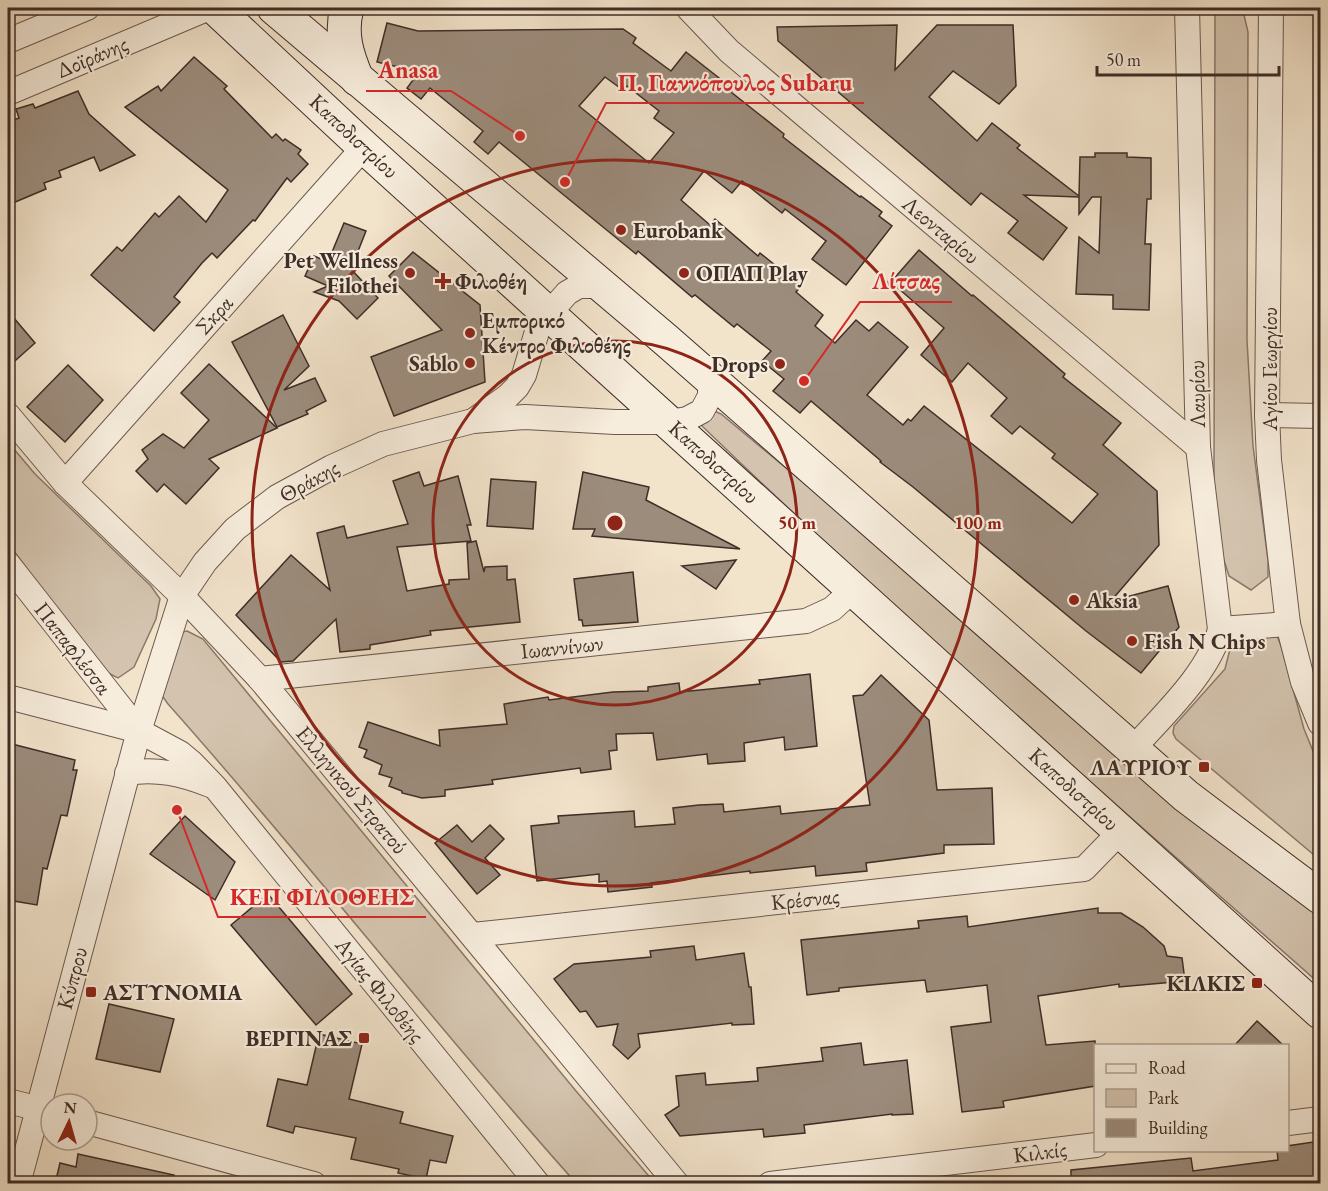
<svg xmlns="http://www.w3.org/2000/svg" width="1328" height="1191" viewBox="0 0 1328 1191" font-family="'EB Garamond',serif">
  <style>
    .green { fill: #d4c4af; stroke: #8a786b; stroke-width: 1.5 }
    .building { fill: #9c8c7c; stroke: #3f2d27; stroke-width: 1.5; fill-rule: evenodd }
    .lines { fill: none; stroke-linecap: round; stroke-linejoin: round }
    .minor-casing { stroke: #6c5a50; stroke-width: 26 }
    .secondary-casing { stroke: #3f2d27; stroke-width: 35 }
    .minor { stroke: #f7eddd; stroke-width: 24 }
    .secondary { stroke: #f7eddd; stroke-width: 33 }
    .ring { fill: none; stroke: #8f2418; stroke-width: 3 }
    .poi-dot { fill: #8f2418; stroke: #f7eddd; stroke-width: 2 }
    .labels { text-anchor: middle; dominant-baseline: central; stroke-width: 4.5; stroke-linejoin: round; paint-order: stroke }
    .street-label { font-size: 22px; fill: #3f2d27; stroke: #f7eddd }
    .poi-label { font-size: 22px; font-weight: bold; fill: #3f2d27; stroke: #f7eddd; text-anchor: start }
    .centre { fill: #8f2418; stroke: #f7eddd; stroke-width: 3 }
    .ring-label { font-size: 18px; text-anchor: middle; font-weight: bold; fill: #8f2418; stroke: #f7eddd; stroke-width: 4.5; stroke-linejoin: round; paint-order: stroke }
    .leader { fill: none; stroke: #d62828; stroke-width: 2 }
    .callout-dot { fill: #d62828; stroke: #f7eddd; stroke-width: 2 }
    .callout-label { font-size: 24px; text-anchor: middle; font-weight: bold; fill: #d62828; stroke: #f7eddd; stroke-width: 4.5; stroke-linejoin: round; paint-order: stroke }
  </style>
  <rect width="100%" height="100%" fill="#f2e3cb"/>
  <filter id="stains"><feTurbulence type="fractalNoise" baseFrequency=".00333" numOctaves="4"/><feColorMatrix values="0 0 0 0 .2 0 0 0 0 .09 0 0 0 0 .02 0 0 0 .5 -.17"/></filter>
  <radialGradient id="worn" r=".72"><stop offset=".6" stop-color="#630" stop-opacity="0"/><stop offset="1" stop-color="#630" stop-opacity=".3"/></radialGradient>
  <g class="green">
    <path d="M1237,8L1244,15L1248,32L1247,340L1253,446L1268,560V577L1251,590L1229,576L1222,554L1214,486L1215,15L1223,10Z"/>
    <path d="M712,410L721,414L1320,912V984C1112,801 902,619 702,426L705,414Z"/>
    <path d="M8,442L35,474L151,586L160,599L156,619L134,667L118,678L102,670L8,543Z"/>
    <path d="M187,631L203,639L576,1091L648,1175L657,1183H576C436,1027 308,861 168,704L158,690L177,633Z"/>
    <path d="M1276,633L1281,646L1304,729L1320,768V860L1176,739L1173,733L1174,726L1225,669L1233,637Z"/>
  </g>
  <g class="building">
    <path d="M387,23L418,31L623,29L636,38L633,43L671,71L686,52L733,89L731,92L784,134L783,137L860,197L861,196L882,212L879,216L892,226L846,285L812,259L826,241L785,209L782,213L742,181L732,193L704,171L681,200L710,225L715,219L758,256L760,253L801,286L796,292L823,315L815,326L835,343L856,320L869,331L878,322L908,347L867,395L903,425L908,419L911,421L924,406L1072,523L1098,494L1052,458L1055,454L1020,426L1012,434L991,416L1007,398L968,363L952,382L921,355L944,328L891,282L919,250L972,296L973,295L1020,335L1065,374L1063,377L1121,423L1103,445L1157,491L1159,545L1111,601L1168,586L1179,627L1141,673L1086,631L913,487L880,462L881,461L811,401L800,413L773,391L784,379L762,361L771,351L737,324L734,327L695,295L692,297L638,251L636,254L499,142L488,154L474,142L483,131L430,88L421,99L407,88L419,72L377,62ZM605,77L623,90L627,86L659,111L654,118L674,133L649,163L579,106Z"/>
    <path d="M897,25L895,70L937,25H1013L1016,86L999,104L953,71L929,97L977,141L992,123L1020,145L1017,148L1079,196L1080,157H1095V153H1127V157L1151,158V199H1147L1145,244H1151L1149,310L1113,309V295L1076,294L1079,237L1099,253L1101,197H1092L1079,214V197L1024,195L1067,228L1043,260L1008,233L1018,221L981,193L971,205L778,41L777,27Z"/>
    <path d="M194,57L227,86L224,89L272,138L276,134L283,141L285,139L301,150L298,154L308,164L291,182L287,178L255,221L253,220L217,258L212,253L202,263L174,297L180,302L154,331L91,275L117,247L122,251L155,213L159,217L179,196L206,222L228,190L125,107L158,86L161,91Z"/>
    <path d="M78,91L89,114L135,155L100,171L94,157L59,171L61,177L44,183L46,189L8,205V122L19,118L16,109L33,104L35,108Z"/>
    <path d="M344,223L366,231L351,269L378,298L357,319L339,301L314,292L328,286L305,276L314,256L328,262Z"/>
    <path d="M413,252L480,305L485,382L394,416L371,357L442,330L389,276Z"/>
    <path d="M8,311L35,343L8,367Z"/>
    <path d="M283,315L309,366L284,390L315,378L326,401L306,411L308,414L277,427L232,342Z"/>
    <path d="M209,364L277,428L209,459L219,468L186,504L164,484L157,492L136,471L148,459L142,450L163,434L184,448L209,420L181,393Z"/>
    <path d="M68,365L103,400L65,442L27,407Z"/>
    <path d="M419,472L424,486L458,476L471,525H467L471,541L397,547L407,591L449,584V580L469,579L467,543L476,541L484,572L485,567L507,566V580L515,579L520,622L430,631L431,635L370,645V649L340,652L336,619L293,661L281,662L236,615L291,555L330,590L317,533L344,526L347,538L408,524L393,481Z"/>
    <path d="M583,472L649,487L646,500L740,549L592,536L595,529H573Z"/>
    <path d="M491,479L536,482L533,529L487,526Z"/>
    <path d="M736,560L716,589L682,566Z"/>
    <path d="M633,572L638,622L583,626L582,620H579L574,579Z"/>
    <path d="M810,674L817,746L785,750L784,737L744,743L745,761L708,764L707,754L657,760L653,733L616,734L617,750L609,751L611,769L581,773L580,768L492,780L493,784L445,790V796L422,798L402,793V791L389,786L392,778L379,774L382,765L364,757L367,750L359,747L368,722L440,746L439,730L507,724L504,704L548,697L549,700L613,692L648,691V687L679,683L680,692L760,684L759,680Z"/>
    <path d="M881,675L929,720L937,790L992,788L994,844L944,845V853L866,863L867,871L816,876L815,866L750,873V871L651,883L652,887L608,892L607,881L599,882V874L537,881L531,826L559,823L558,816L634,811L635,827L675,824L673,808L699,805L723,804L724,812L780,806L781,814L870,805L853,696L863,695Z"/>
    <path d="M8,743L75,760L73,770H77L67,816L61,815L47,869L43,868L37,905L8,900Z"/>
    <path d="M185,816L235,862L215,900L150,854Z"/>
    <path d="M457,825L472,842L490,825L504,839L485,858L500,875L477,894L435,843Z"/>
    <path d="M268,894L352,994L316,1025L231,925Z"/>
    <path d="M1098,908V913H1121L1143,927L1164,946L1167,956L1182,958L1185,981L1119,987V984L1038,996L1046,1045L1095,1041V1086L1003,1101L1004,1107L962,1112L951,1027L991,1022L987,985L927,992L925,980L839,988V991L807,995L801,940L919,928L918,921L967,916L968,927Z"/>
    <path d="M694,946L696,960L744,953L749,987H751L754,1024L732,1025V1023L638,1034L640,1047L628,1059L613,1045L618,1024L597,1027L586,1011L580,1012L554,979L574,964L651,957L650,951Z"/>
    <path d="M109,1004L174,1019L160,1072L96,1059Z"/>
    <path d="M1257,1021L1284,1046H1234Z"/>
    <path d="M319,1034L362,1044L349,1099L403,1112L400,1123L453,1136L446,1163L430,1160L426,1179L398,1173L399,1169L351,1159L356,1138L295,1126L293,1133L267,1126L278,1079L307,1085Z"/>
    <path d="M861,1043L864,1065L907,1060L913,1114L892,1115V1114L804,1125L805,1133L764,1137L763,1129L680,1136L665,1115L679,1106L676,1076L705,1073L706,1085L758,1081L757,1068L823,1061L821,1048Z"/>
    <path d="M1320,1141V1184H1071V1170L1191,1158L1193,1171L1278,1160L1277,1150H1287V1146Z"/>
    <path d="M78,1154L174,1175L173,1184H55L60,1163L76,1167Z"/>
  </g>
  <g class="lines">
    <g class="minor-casing">
      <g id="minor">
        <path d="M688,8L729,51L1198,447"/>
        <path d="M1271,8L1267,415L1269,460L1288,624L1303,682L1320,723"/>
        <path d="M8,41L87,8"/>
        <path d="M8,93L209,8"/>
        <path d="M8,415L65,483L182,596L260,679L677,1184"/>
        <path d="M1267,415L1320,416"/>
        <path d="M473,421L508,396L517,387L524,375L539,325L567,293L579,286H602"/>
        <path d="M65,483L364,147"/>
        <path d="M8,564L139,731"/>
        <path d="M1220,629L1288,624"/>
        <path d="M260,679L806,621L832,609L854,589"/>
        <path d="M8,697L139,731L180,753L192,763L215,787L538,1184"/>
        <path d="M1133,749C1162,716 1210,672 1220,629L1198,447L1187,8"/>
        <path d="M127,773C157,768 182,774 210,785"/>
        <path d="M473,935L1084,869L1121,831"/>
        <path d="M8,1101L51,1112"/>
        <path d="M87,1122L314,1184"/>
        <path d="M1288,1123L1320,1119"/>
        <path d="M18,1184L139,731L182,596L205,562L235,529L277,497L332,467L383,444L473,421L525,417L615,422H669L687,419L702,411L710,396V379"/>
        <path d="M770,1184L1096,1145"/>
      </g>
    </g>
    <g class="secondary-casing">
      <g id="secondary">
        <path d="M215,8L364,147L1320,1012"/>
        <path d="M274,8L666,340L1186,796L1320,897"/>
        <path d="M347,8C340,34 347,55 357,79"/>
      </g>
    </g>
    <use href="#minor" class="minor"/>
    <use href="#secondary" class="secondary"/>
  </g>
  <g class="ring">
    <circle cx="615" cy="523" r="182"/>
    <circle cx="615" cy="523" r="363"/>
  </g>
  <g class="poi-dot">
    <circle cx="621" cy="230" r="6"/>
    <circle cx="410" cy="273" r="6"/>
    <circle cx="684" cy="273" r="6"/>
    <path d="M440 272h6v6h6v6h-6v6h-6v-6h-6v-6h6z"/>
    <circle cx="470" cy="333" r="6"/>
    <circle cx="470" cy="363" r="6"/>
    <circle cx="780" cy="364" r="6"/>
    <circle cx="1074" cy="600" r="6"/>
    <circle cx="1132" cy="641" r="6"/>
    <rect x="1198" y="761" width="12" height="12" rx="3"/>
    <rect x="1251" y="977" width="12" height="12" rx="3"/>
    <rect x="85" y="986" width="12" height="12" rx="3"/>
    <rect x="358" y="1032" width="12" height="12" rx="3"/>
  </g>
  <g class="labels">
    <g class="street-label">
      <text transform="translate(92 57) rotate(-23)">Δοϊράνης</text>
      <text transform="translate(354 136) rotate(43)">Καποδιστρίου</text>
      <text transform="translate(941 230) rotate(40)">Λεονταρίου</text>
      <text transform="translate(214 315) rotate(-48)">Σκρα</text>
      <text transform="translate(1269 369) rotate(-90)">Αγίου Γεωργίου</text>
      <text transform="translate(1197 394) rotate(-91)">Λαυρίου</text>
      <text transform="translate(714 462) rotate(42)">Καποδιστρίου</text>
      <text transform="translate(309 481) rotate(-29)">Θράκης</text>
      <text transform="translate(562 647) rotate(-6)">Ιωαννίνων</text>
      <text transform="translate(73 648) rotate(52)">Παπαφλέσσα</text>
      <text transform="translate(1074 789) rotate(42)">Καποδιστρίου</text>
      <text transform="translate(352 790) rotate(50)">Ελληνικού Στρατού</text>
      <text transform="translate(805 899) rotate(-6)">Κρέσνας</text>
      <text transform="translate(72 978) rotate(-75)">Κύπρου</text>
      <text transform="translate(380 990) rotate(51)">Αγίας Φιλοθέης</text>
      <text transform="translate(1040 1152) rotate(-7)">Κιλκίς</text>
    </g>
    <g class="poi-label">
      <text x="633" y="230">Eurobank</text>
      <text x="398" y="260" text-anchor="end">Pet Wellness<tspan x="398" dy="25">Filothei</tspan></text>
      <text x="696" y="273">ΟΠΑΠ Play</text>
      <text x="455" y="281">Φιλοθέη</text>
      <text x="482" y="320">Εμπορικό<tspan x="482" dy="25">Κέντρο Φιλοθέης</tspan></text>
      <text x="458" y="363" text-anchor="end">Sablo</text>
      <text x="768" y="364" text-anchor="end">Drops</text>
      <text x="1086" y="600">Aksia</text>
      <text x="1144" y="641">Fish N Chips</text>
      <text x="1192" y="767" text-anchor="end">ΛΑΥΡΙΟΥ</text>
      <text x="1245" y="983" text-anchor="end">ΚΙΛΚΙΣ</text>
      <text x="103" y="992">ΑΣΤΥΝΟΜΙΑ</text>
      <text x="352" y="1038" text-anchor="end">ΒΕΡΓΙΝΑΣ</text>
    </g>
  </g>
  <circle cx="615" cy="523" r="9" class="centre"/>
  <g class="ring-label">
    <text x="797" y="529">50 m</text>
    <text x="978" y="529">100 m</text>
  </g>
  <path class="leader" d="M520 136L451 91H366M565 182L606 103H864M804 381L860 302H952M177 810L218 917H426"/>
  <g class="callout-dot">
    <circle cx="520" cy="136" r="6"/>
    <circle cx="565" cy="182" r="6"/>
    <circle cx="804" cy="381" r="6"/>
    <circle cx="177" cy="810" r="6"/>
  </g>
  <g class="callout-label">
    <text x="408" y="78">Anasa</text>
    <text x="735" y="91">Π. Γιαννόπουλος Subaru</text>
    <text x="906" y="289">Λίτσας</text>
    <text x="322" y="905">ΚΕΠ ΦΙΛΟΘΕΗΣ</text>
  </g>
  <rect width="1328" height="1191" fill="none" stroke="#f2e3cb" stroke-width="30"/>
  <rect x="9" y="9" width="1310" height="1173" fill="none" stroke="#3f2d27" stroke-width="3"/>
  <rect x="15" y="15" width="1298" height="1161" fill="none" stroke="#3f2d27" stroke-width="1.5"/>
  <rect x="1094" y="1044" width="195" height="108" fill="#f7eddd" stroke="#ada094" stroke-width="1.5"/>
  <rect x="1106" y="1064" width="30" height="9" fill="#f7eddd" stroke="#ada094" stroke-width="1.5"/>
  <text x="1148" y="1074" font-size="18" fill="#3f2d27">Road</text>
  <rect x="1106" y="1089" width="30" height="18" fill="#d4c4af" stroke="#ada094" stroke-width="1.5"/>
  <text x="1148" y="1104" font-size="18" fill="#3f2d27">Park</text>
  <rect x="1106" y="1119" width="30" height="18" fill="#9c8c7c" stroke="#ada094" stroke-width="1.5"/>
  <text x="1148" y="1134" font-size="18" fill="#3f2d27">Building</text>
  <g transform="translate(69 1122) rotate(5)"><circle r="28" fill="#f7eddd" stroke="#ada094" stroke-width="1.5"/>
  <path d="M0-4.5L10 22L0 15L-10 22Z" fill="#8f2418"/>
  <text y="-9" font-size="16" font-weight="bold" text-anchor="middle" fill="#3f2d27">N</text>
  </g>
  <path d="M1097 66v9h182v-9" fill="none" stroke="#3f2d27" stroke-width="3"/>
  <text x="1106" y="66" font-size="18" fill="#3f2d27" stroke="#f7eddd" stroke-width="4.5" paint-order="stroke">50 m</text>
  <rect width="100%" height="100%" filter="url(#stains)"/>
  <rect width="100%" height="100%" fill="url(#worn)"/>
</svg>
